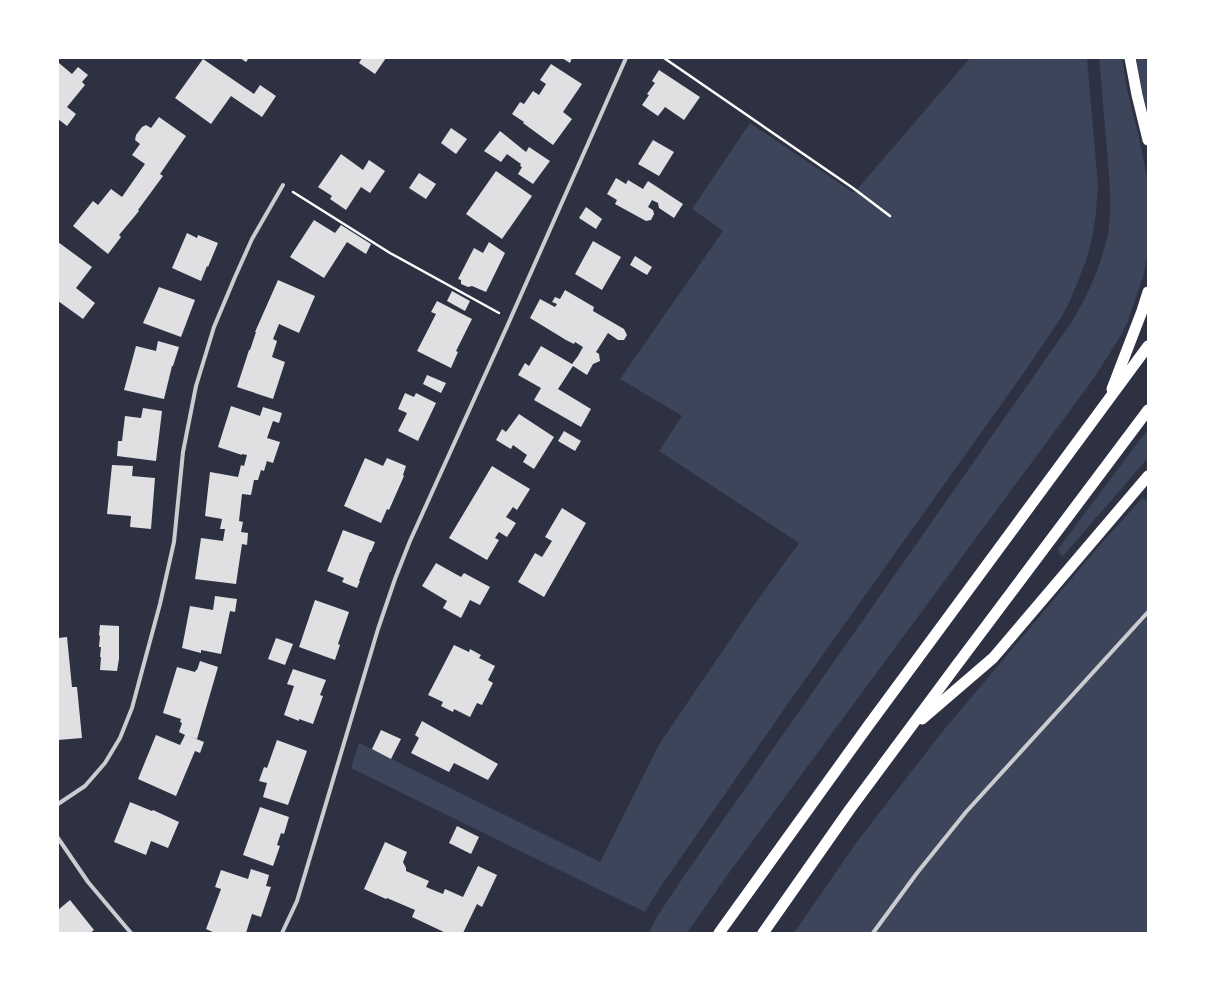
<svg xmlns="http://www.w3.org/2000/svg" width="1206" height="991" viewBox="0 0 1206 991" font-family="'Fira Sans',sans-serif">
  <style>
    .green { fill: #3c4559 }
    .building { fill: #e0e0e3 }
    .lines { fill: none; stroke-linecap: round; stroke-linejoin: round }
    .path { stroke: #fff; stroke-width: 2.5 }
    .minor { stroke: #caccd0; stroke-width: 4 }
    .trunk { stroke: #fff; stroke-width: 11 }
  </style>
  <rect width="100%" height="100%" fill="#2d3142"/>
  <g class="green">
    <path d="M970,58H1087L1098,186L1096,213L1092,239L1086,261L1070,301L1061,318L1027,368L787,705L659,889L645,912L351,768L359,743L600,862L660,743L749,612L799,543L659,451L682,416L620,379L723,231L692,209L750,123L854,193Z"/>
    <path d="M1099,58H1122L1128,94L1139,137L1148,183V250L1144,274L1128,321L1120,337L1094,378L726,877L687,933H649L658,915L686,873L1073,320C1088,294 1100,268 1107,238C1113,210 1109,178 1107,150C1104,119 1102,89 1099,58Z"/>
    <path d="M1136,58H1144L1148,63V116L1143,96Z"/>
    <path d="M1148,429V458L1063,556L1060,555L1058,549Z"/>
    <path d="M1142,498L1148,501V933H794L856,843L942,732L1099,546Z"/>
  </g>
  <g class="building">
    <path d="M240,58H249L246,62Z"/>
    <path d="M362,58H386L375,74L359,63Z"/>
    <path d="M562,58H572L570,63Z"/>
    <path d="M203,59L254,94L260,85L276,96L262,117L231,96L211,124L175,98Z"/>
    <path d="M59,63L72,74L78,67L88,75L82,82L85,85L67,107L76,114L67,126L58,119Z"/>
    <path d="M551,64L582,84L563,112L572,119L553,145L523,123L524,122L512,114L520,102L524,104L533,91L539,95L546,84L540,80Z"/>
    <path d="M659,70L700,97L684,120L665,107L658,116L642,105L649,95L647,94L655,83L652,81Z"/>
    <path d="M159,117L186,136L160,174L163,176L138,210L139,211L119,235L121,237L108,254L73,226L93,201L98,205L111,189L122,197L145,164L132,155L140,144L135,140L136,135L142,127L146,125L151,128Z"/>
    <path d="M451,128L467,139L456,154L441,143Z"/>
    <path d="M500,131L526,152L529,147L550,161L533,184L518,174L522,167L520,166L521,164L507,154L501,162L484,151Z"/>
    <path d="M653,140L674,152L659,176L638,164Z"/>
    <path d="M341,154L363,170L369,160L385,171L370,193L361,187L346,210L330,199L332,196L318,187Z"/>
    <path d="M496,171L532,196L502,239L466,214Z"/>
    <path d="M419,173L436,184L426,199L409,188Z"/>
    <path d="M616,178L626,184L628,180L643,189L648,181L683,204L674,218L659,208L658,203L652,200L648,207L653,210L654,214L651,220L646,221L615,204L617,200L607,194Z"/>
    <path d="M586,207L602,219L596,229L579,218Z"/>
    <path d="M314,220L335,233L341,225L371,244L366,254L347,242L324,278L290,257Z"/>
    <path d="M187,233L197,238L198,235L218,243L208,267L207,266L201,281L172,268Z"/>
    <path d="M593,241L621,257L602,290L575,274Z"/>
    <path d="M58,242L92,267L76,288L95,303L83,319L58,301Z"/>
    <path d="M489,242L505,253L486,292L472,286L468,287L461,284V280L458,279L474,248L483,253Z"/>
    <path d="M635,256L652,267L647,275L630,265Z"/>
    <path d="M278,280L315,296L299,333L279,324L273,339L277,341L272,357L285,362L273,399L237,387L249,350H250L256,332H255Z"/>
    <path d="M159,287L195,300L181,337L143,323Z"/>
    <path d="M565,290L594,307L593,311L624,329L627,335L624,340H618L608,333L596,352L599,354L600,361L593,364L587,375L573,366L558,389L591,409L581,427L534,400L541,388L518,375L525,363L529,366L541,346L572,364L578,356L583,347L575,342L574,344L566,340L530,318L540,299L555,307L557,304L552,302L555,297L560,299Z"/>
    <path d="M452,291L470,301L465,311L447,301Z"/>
    <path d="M437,301L472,319L456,351L458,352L451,368L417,351L436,314L431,312Z"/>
    <path d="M158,341L179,347L173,366H172L164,399L124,390L136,346L156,351Z"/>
    <path d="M427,375L446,383L441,393L423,384Z"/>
    <path d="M405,393L414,397L416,393L436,403L418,441L398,431L407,413L398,409Z"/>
    <path d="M231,406L260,416L263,407L282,413L279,423L273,421L267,438L280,442L273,463L267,461L264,471L261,470L258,480H254L251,495L242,494L239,521L243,522L241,532L248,533L247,545L242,544L236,584L195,579L201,538L223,541L225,529H220L222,519L205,516L210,472L238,477L241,465L244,466L247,455L242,454V455L218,447Z"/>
    <path d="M143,408L162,411L156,461L117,456L118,441H122L125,416L141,418Z"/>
    <path d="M519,414L554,437L534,469L523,462L527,455L513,445L511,449L496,440L502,429L506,432Z"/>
    <path d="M564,431L581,441L575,451L558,441Z"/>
    <path d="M365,458L383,466L387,458L406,466L403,475L404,476L389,510L387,509L381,523L344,506Z"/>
    <path d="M112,465L133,466L132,476L155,478L151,529L130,527L131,516L107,514Z"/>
    <path d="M492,466L530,489L517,510L513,507L506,517L516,523L507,537L499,532L495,538L499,540L487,560L449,538Z"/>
    <path d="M562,508L586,523L544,597L518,582L535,553L542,557L552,541L545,537Z"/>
    <path d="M343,530L375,542L371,552H370L359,581H360L357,588L342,582L344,578L327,571Z"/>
    <path d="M436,563L461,577L464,573L490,587L480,605L470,600L461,618L443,608L447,601L422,586Z"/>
    <path d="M215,596L237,599L235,612L230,611L221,654L201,650V653L182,648L190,606L213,610Z"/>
    <path d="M315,600L349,612L338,644L340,645L335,660L299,647Z"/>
    <path d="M100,625L119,626V659L117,671L100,670L101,657H100L101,647H99L100,636L99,635Z"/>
    <path d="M67,637L72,687H77L82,738L58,740V638Z"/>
    <path d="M276,638L293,644L285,665L268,659Z"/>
    <path d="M454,645L469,652L470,649L481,655L479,658L495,666L488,680L493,683L482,705L477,703L470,717L454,709L453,712L441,706L443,702L428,695Z"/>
    <path d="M200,661L218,667L197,739L189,736L204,742L200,753L195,751L176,796L138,779L156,735L180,745L185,735L179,732L182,723L180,722L181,719L163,713L177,667L195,672L196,670H197Z"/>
    <path d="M293,669L326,680L320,695L323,696L313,724L299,719V721L284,715L294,686L287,684Z"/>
    <path d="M422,721L498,764L488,780L454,763L449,772L411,753L419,738L415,735Z"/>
    <path d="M381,730L401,739L391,759L372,749Z"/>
    <path d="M277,740L307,751L288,805L263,797L267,783L259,781L264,767L267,768Z"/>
    <path d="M130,802L152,811L153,810L179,822L168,848L151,841L146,855L114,842Z"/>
    <path d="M260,807L289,817L284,834L281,833L277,845L280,846L273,866L243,855Z"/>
    <path d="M457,826L479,837L471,854L449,843Z"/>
    <path d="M385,842L407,852L403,862L406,868V871L429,881L426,887L443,894L445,889L463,897L478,866L497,875L482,907L477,904L463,933H446L412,917L415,910L387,898L386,899L364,889Z"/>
    <path d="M251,869L269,875L266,886L271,887L261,917L252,914L246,933H215L206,929L221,889L215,887L221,870L248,879Z"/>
    <path d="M70,900L94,930L90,933H58V910Z"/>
  </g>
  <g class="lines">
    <g class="path">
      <path d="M664,58L853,188L890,216"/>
      <path d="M293,192L390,253L499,313"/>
    </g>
    <g class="minor">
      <path d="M58,804L85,786L105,763L120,738L132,708L160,604L174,542L183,452L196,386L214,327L235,277L252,239L283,185"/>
      <path d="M58,838L88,882L131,933"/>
      <path d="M282,933L297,901L378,629L395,579L410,541L509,322L626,58"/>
      <path d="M873,933L917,873L966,812L1148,612"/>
    </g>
    <g class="trunk">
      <path d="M1130,58L1137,95L1148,140"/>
      <path d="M1112,389L1142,311L1148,292"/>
      <path d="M922,719L993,658L1148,476"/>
      <path d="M719,933L868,726L1148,346"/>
      <path d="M763,933L850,809L956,666L1148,410"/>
    </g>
  </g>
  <rect width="1206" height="991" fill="none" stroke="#ffffff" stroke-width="118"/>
</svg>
